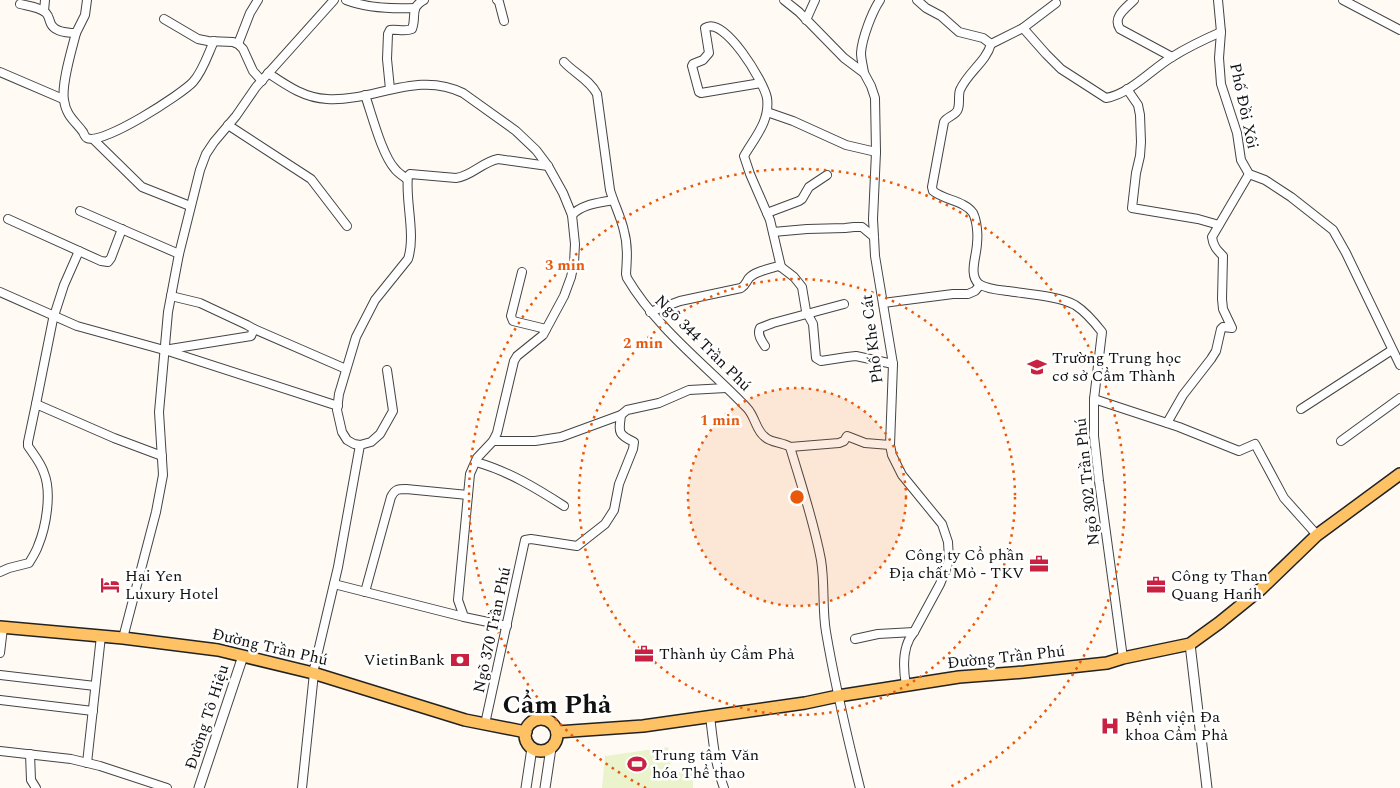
<svg xmlns="http://www.w3.org/2000/svg" width="1400" height="788" viewBox="0 0 1400 788" font-family="Spectral,serif">
  <style>
    .pitch { fill: #ebf3cd }
    .lines { fill: none; stroke-linecap: round; stroke-linejoin: round }
    .minor-casing { stroke: #444; stroke-width: 10 }
    .tertiary-casing { stroke: #444; stroke-width: 11 }
    .primary-casing { stroke: #222; stroke-width: 14 }
    .minor { stroke: #fff; stroke-width: 8 }
    .tertiary { stroke: #fff; stroke-width: 9 }
    .primary { stroke: #fec265; stroke-width: 11 }
    .ring { fill: none; stroke: #e8590c; stroke-width: 2.5; stroke-dasharray: 2.5 5 }
    .labels { text-anchor: middle; dominant-baseline: central; stroke-width: 5; stroke-linejoin: round; paint-order: stroke }
    .street-label { font-size: 16px; fill: #111; stroke: #fff }
    .poi-label { font-size: 16px; fill: #111; stroke: #fff; text-anchor: start }
    .town-label { font-size: 26px; font-weight: bold; fill: #111; stroke: #fff }
    .centre { fill: #e8590c; stroke: #fff; stroke-width: 2.5 }
    .ring-label { font-size: 15px; text-anchor: middle; font-weight: bold; fill: #e8590c; stroke: #fff; stroke-width: 5; stroke-linejoin: round; paint-order: stroke }
  </style>
  <rect width="100%" height="100%" fill="#fffbf4"/>
  <path class="pitch" d="M668,747L672,772H693V788H602L605,756Z"/>
  <g class="lines">
    <g class="minor-casing">
      <g id="minor">
        <path d="M346,0C367,8 392,9 415,8"/>
        <path d="M497,0L499,2L504,21"/>
        <path d="M784,0L799,12L844,58L864,73L871,86L875,98L876,152L873,219L874,237L875,256L893,364L890,445L892,455L902,475L942,524L948,542L949,559L947,567L940,584L914,632C902,646 903,668 906,685"/>
        <path d="M917,0L926,8L941,16L959,32L983,38L991,44C986,62 968,72 960,90C958,96 960,103 958,109C956,116 947,116 944,122L932,187L933,191C944,200 965,201 973,213C977,221 978,235 977,243C977,255 968,275 979,284C986,289 999,290 1008,291C1027,294 1059,296 1075,305C1086,312 1095,323 1102,332L1094,399V436L1099,481L1123,658"/>
        <path d="M1134,0C1126,8 1112,17 1120,29L1172,57"/>
        <path d="M1218,0L1221,32L1219,58L1221,84L1237,133L1241,160L1249,174L1265,180L1291,197L1333,230L1346,253L1400,365"/>
        <path d="M1343,0L1400,30"/>
        <path d="M20,4C28,6 40,7 46,13C49,16 49,20 51,24C55,32 68,33 76,33L85,15L87,0"/>
        <path d="M44,11L45,0"/>
        <path d="M164,19L198,39L208,41L233,42L238,44L243,49L253,71L262,81"/>
        <path d="M806,20L815,0"/>
        <path d="M1023,28L1046,54L1061,69L1106,98C1130,94 1152,69 1172,57C1188,47 1205,39 1221,32"/>
        <path d="M76,33C72,49 61,84 64,100C66,116 75,121 83,132C84,134 85,137 87,138C102,146 182,94 193,82C203,71 208,54 214,41"/>
        <path d="M238,44L250,13L258,0"/>
        <path d="M991,44L1023,28L1056,3"/>
        <path d="M564,62C574,73 590,80 597,94L610,190C614,204 621,217 624,231C628,245 627,259 626,274L627,278C658,330 706,365 747,408C755,416 756,431 765,437C771,443 782,442 790,447C801,484 814,522 821,560C825,584 822,609 826,632C835,685 847,736 860,788"/>
        <path d="M0,72L63,99"/>
        <path d="M268,73C286,85 304,98 327,99C374,102 417,70 463,93L516,131L536,150L548,166L563,193L572,215L575,244L574,263L571,277L564,296L543,335L517,356L514,361L497,433L493,441L477,458L470,474L458,600L464,617L507,626"/>
        <path d="M864,73C863,66 861,59 861,53C862,38 872,12 880,0"/>
        <path d="M390,89L387,59L388,34L390,30C397,29 405,32 412,29C417,16 409,8 424,0"/>
        <path d="M1127,89L1138,105L1140,115L1141,142L1140,156L1136,173L1132,208L1198,219L1219,225"/>
        <path d="M365,95C372,115 382,155 395,169C398,173 403,176 407,179"/>
        <path d="M767,112L793,121L846,145L876,152"/>
        <path d="M228,125L311,179L347,226"/>
        <path d="M93,139L142,187L190,206"/>
        <path d="M80,211L179,254"/>
        <path d="M767,213L799,201L802,199L809,187L827,175"/>
        <path d="M572,215C582,204 599,203 613,200"/>
        <path d="M8,219L101,261L108,262L111,258L122,229"/>
        <path d="M773,232L807,229L845,228L854,227H862L874,237"/>
        <path d="M781,267L794,277L802,287L806,311L813,324L816,358L821,361L847,357L856,356L893,364"/>
        <path d="M522,272L511,316L513,321L546,329"/>
        <path d="M0,292L77,326L164,350L251,336L254,329L247,325L200,303L171,296"/>
        <path d="M883,303L953,294H968L975,291L980,285"/>
        <path d="M650,312L680,301L741,288C746,285 746,282 749,278C755,271 770,269 778,266L781,267L770,220L750,174L744,156L747,151C757,135 770,119 767,98C764,82 724,15 705,28L709,53L703,60L693,64L692,66L699,92L701,93L761,83"/>
        <path d="M254,329L346,369"/>
        <path d="M765,346C761,340 757,334 760,328L773,323L844,304"/>
        <path d="M168,351L338,406"/>
        <path d="M1094,399L1179,427L1239,451L1255,444L1284,498L1317,535"/>
        <path d="M36,404L53,319L64,285L79,251"/>
        <path d="M1301,409L1392,350"/>
        <path d="M1167,423L1183,395L1211,359L1216,351L1221,329L1223,327L1232,328L1223,309L1222,299L1223,256C1217,250 1213,246 1212,237L1249,174"/>
        <path d="M493,441H535L561,437L621,415"/>
        <path d="M1341,441L1400,398"/>
        <path d="M360,445L354,444L347,440L342,432L337,410L339,394L356,337L375,300L408,259C416,235 405,200 408,176L410,174L456,178C472,176 482,162 498,159L548,166"/>
        <path d="M360,445L371,442L380,434L393,411L387,370"/>
        <path d="M790,447L839,443L844,441L847,436L865,443L890,445"/>
        <path d="M476,462C508,471 536,488 564,506"/>
        <path d="M0,572L9,568L29,563C32,558 36,552 38,546C46,527 52,493 44,473C41,463 34,455 28,446V442L36,404L114,438L162,456"/>
        <path d="M334,584L464,617"/>
        <path d="M365,592L391,497C395,489 398,489 406,489L468,495"/>
        <path d="M123,638L156,512L163,475L159,412L168,312L179,254L200,170L206,154L214,142L236,116L256,87L334,0"/>
        <path d="M855,639L878,634L914,632"/>
        <path d="M0,653L3,628"/>
        <path d="M313,673L338,567L360,445"/>
        <path d="M0,675L95,686"/>
        <path d="M0,700L93,711"/>
        <path d="M710,716C713,741 715,765 724,788"/>
        <path d="M485,724L525,540L531,539L577,546L605,524L614,510L619,484L633,449L634,442C617,434 619,432 621,415L627,410L659,403L689,390L726,388"/>
        <path d="M0,751L71,759L100,766L167,788"/>
        <path d="M30,754L31,780L36,788"/>
        <path d="M87,763L101,636"/>
        <path d="M302,788L314,673"/>
      </g>
    </g>
    <g class="tertiary-casing">
      <g id="tertiary">
        <path d="M1190,644L1207,788"/>
        <path d="M199,788L243,656"/>
        <path d="M526,788L532,748"/>
        <path d="M545,788L551,748"/>
      </g>
    </g>
    <g class="primary-casing">
      <g id="primary">
        <path d="M0,627L123,638L218,650L313,673L465,720L526,732"/>
        <circle cx="541" cy="735" r="16"/>
        <path d="M557,732L643,726L805,703L838,696L959,677L1024,672L1107,663L1123,658L1190,644L1219,623L1261,589L1317,535L1400,474"/>
      </g>
    </g>
    <use href="#minor" class="minor"/>
    <use href="#tertiary" class="tertiary"/>
    <use href="#primary" class="primary"/>
  </g>
  <circle cx="797" cy="497" r="109" fill="#e8590c" fill-opacity=".12"/>
  <g class="ring">
    <circle cx="797" cy="497" r="109"/>
    <circle cx="797" cy="497" r="218"/>
    <path d="M646 788A328 328 0 1 1 948 788"/>
  </g>
  <defs>
    <g id="school-bare" transform="scale(1.5)"><path d="M0-5L7-2L0 1L-7-2ZM-4 1L0 2.5L4 1V4Q0 6-4 4Z" fill="#c92141" stroke="#fff" stroke-width="2.5" paint-order="stroke"/></g>
    <g id="office-bare" transform="scale(1.5)"><path d="M-6-3h4V-5.5h4V-3h4V5H-6ZM-1-4.5V-3h2v-1.5ZM-6 0V1H6V0Z" fill="#c92141" stroke="#fff" stroke-width="2.5" paint-order="stroke"/></g>
    <g id="hotel-bare" transform="scale(1.5)"><path d="M-6-4.5h1.5V1H6V5H4.5V3h-9V5H-6ZM-4 0a1.8 1.8 0 1 1 3.6 0ZM.5 0V-2.5h3Q6-2.5 6 0Z" fill="#c92141" stroke="#fff" stroke-width="2.5" paint-order="stroke"/></g>
    <g id="bank-bare" transform="scale(1.5)"><path d="M-6-4H6V4H-6ZM0-2.3a2.3 2.3 0 1 0 0 4.6a2.3 2.3 0 1 0 0-4.6Z" fill="#c92141" stroke="#fff" stroke-width="2.5" paint-order="stroke"/></g>
    <g id="hospital-bare" transform="scale(1.5)"><path d="M-5-5h3v3.5h4V-5h3V5h-3V1.5h-4V5h-3Z" fill="#c92141" stroke="#fff" stroke-width="2.5" paint-order="stroke"/></g>
    <g id="stadium-bare" transform="scale(1.5)"><path d="M0-5a6.5 5 0 1 0 0 10a6.5 5 0 1 0 0-10ZM-3.5-1.8h7v3.6h-7Z" fill="#c92141" stroke="#fff" stroke-width="2.5" paint-order="stroke"/></g>
  </defs>
  <g fill-rule="evenodd">
    <use href="#school-bare" x="1037" y="367"/>
    <use href="#office-bare" x="1039" y="564"/>
    <use href="#hotel-bare" x="110" y="585"/>
    <use href="#office-bare" x="1156" y="585"/>
    <use href="#office-bare" x="644" y="654"/>
    <use href="#bank-bare" x="460" y="660"/>
    <use href="#hospital-bare" x="1110" y="726"/>
    <use href="#stadium-bare" x="637" y="764"/>
  </g>
  <g class="labels">
    <g class="street-label">
      <text transform="translate(1244 106) rotate(78)">Phố Đồi Xôi</text>
      <text transform="translate(872 339) rotate(-97)">Phố Khe Cát</text>
      <text transform="translate(703 343) rotate(45)">Ngõ 344 Trần Phú</text>
      <text transform="translate(1087 482) rotate(-96)">Ngõ 302 Trần Phú</text>
      <text transform="translate(492 630) rotate(-78)">Ngõ 370 Trần Phú</text>
      <text transform="translate(270 647) rotate(13)">Đường Trần Phú</text>
      <text transform="translate(1006 657) rotate(-6)">Đường Trần Phú</text>
      <text transform="translate(207 717) rotate(-72)">Đường Tô Hiệu</text>
    </g>
    <g class="poi-label">
      <text x="1052" y="358">Trường Trung học<tspan x="1052" dy="18">cơ sở Cẩm Thành</tspan></text>
      <text x="1024" y="555" text-anchor="end">Công ty Cổ phần<tspan x="1024" dy="18">Địa chất Mỏ - TKV</tspan></text>
      <text x="125" y="576">Hai Yen<tspan x="125" dy="18">Luxury Hotel</tspan></text>
      <text x="1171" y="576">Công ty Than<tspan x="1171" dy="18">Quang Hanh</tspan></text>
      <text x="659" y="654">Thành ủy Cẩm Phả</text>
      <text x="445" y="660" text-anchor="end">VietinBank</text>
      <text x="1125" y="717">Bệnh viện Đa<tspan x="1125" dy="18">khoa Cẩm Phả</tspan></text>
      <text x="652" y="755">Trung tâm Văn<tspan x="652" dy="18">hóa Thể thao</tspan></text>
    </g>
    <g class="town-label">
      <text x="557" y="705">Cẩm Phả</text>
    </g>
  </g>
  <circle cx="797" cy="497" r="8" class="centre"/>
  <g class="ring-label">
    <text x="565" y="270">3 min</text>
    <text x="643" y="348">2 min</text>
    <text x="720" y="425">1 min</text>
  </g>
</svg>
